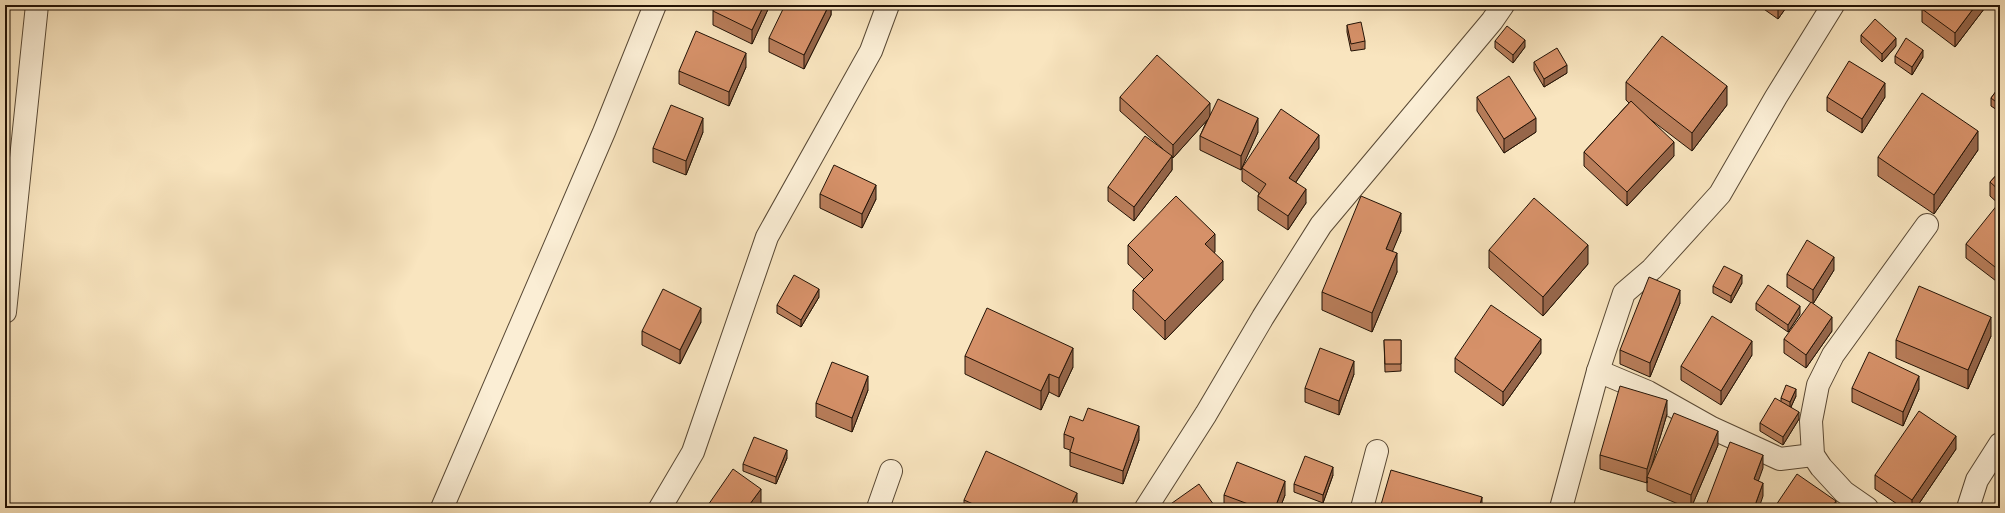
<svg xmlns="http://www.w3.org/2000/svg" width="2005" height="513" viewBox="0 0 2005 513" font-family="'IM FELL DW Pica',serif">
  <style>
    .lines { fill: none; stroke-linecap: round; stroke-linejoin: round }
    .minor-casing { stroke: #584834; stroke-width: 24 }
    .minor { stroke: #fbeed5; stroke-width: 22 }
    .wall { fill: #b87d5a; stroke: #231306 }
    .shaded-wall { fill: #96664a; stroke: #231306 }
    .building { fill: #d69169; stroke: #231306 }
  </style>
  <rect width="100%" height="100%" fill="#f9e5bf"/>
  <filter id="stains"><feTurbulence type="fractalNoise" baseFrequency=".005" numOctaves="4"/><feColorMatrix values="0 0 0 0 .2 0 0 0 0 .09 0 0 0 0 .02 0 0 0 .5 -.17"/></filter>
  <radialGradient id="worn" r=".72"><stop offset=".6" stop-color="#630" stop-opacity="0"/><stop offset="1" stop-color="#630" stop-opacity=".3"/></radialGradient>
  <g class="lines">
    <g class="minor-casing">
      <g id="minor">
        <path d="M5,312L37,5"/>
        <path d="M1598,371L1648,392L1712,428L1780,459L1813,455"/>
        <path d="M442,508L604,132L655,5"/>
        <path d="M660,508L693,452L767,237L871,51L888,5"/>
        <path d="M878,508L891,471"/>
        <path d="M1146,508L1206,414L1263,317L1321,225L1492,21L1503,5"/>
        <path d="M1362,508L1377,451"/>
        <path d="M1561,508L1598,371L1624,293L1652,269L1720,194L1776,97L1833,5"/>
        <path d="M1867,508L1844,492L1821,467L1813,455L1811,421L1818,385L1833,355L1927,225"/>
        <path d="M1968,508L1977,480L2000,444"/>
      </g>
    </g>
    <use href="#minor" class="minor"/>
  </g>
  <g class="wall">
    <path d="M715,5H770L752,44L713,25V11Z"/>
    <path d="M831,5V15L804,69L769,52V38Z"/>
    <path d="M1758,5H1788L1778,19Z"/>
    <path d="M1920,5H1984V9L1955,47L1922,22V9L1924,7Z"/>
    <path d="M1347,25L1365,41V49L1351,51L1347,32Z"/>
    <path d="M1861,35L1896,46L1882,62L1861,42Z"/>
    <path d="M1495,41L1525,47L1513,63L1495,48Z"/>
    <path d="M1895,56L1923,57L1912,75L1895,63Z"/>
    <path d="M1534,62L1567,73L1544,87L1534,70Z"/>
    <path d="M746,67L729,106L679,84V71Z"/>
    <path d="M1626,82L1727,105L1692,151L1646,116L1674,156L1627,206L1584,166V152L1629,103L1626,100Z"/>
    <path d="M2000,86V112L1991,106V98Z"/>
    <path d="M1120,97L1210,114L1258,132L1242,167L1319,148L1296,182L1306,203L1288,230L1258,210V196L1259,193L1242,181V168L1241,170L1200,150V136L1207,120L1173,158L1172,157V170L1134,221L1108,201V187L1163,149L1120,111Z"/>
    <path d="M1477,97L1536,132L1504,153L1477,111Z"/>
    <path d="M1827,97H1885L1862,133L1827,111Z"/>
    <path d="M703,132L686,175L653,162V148Z"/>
    <path d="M1978,150L1934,214L1878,176V157Z"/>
    <path d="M2000,171V205L1990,196V182Z"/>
    <path d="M820,194L876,199L862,228L820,208Z"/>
    <path d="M2000,206V284L1966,258V244Z"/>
    <path d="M1401,231L1392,251L1397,272L1372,332L1322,310V292Z"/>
    <path d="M1128,245L1215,252L1214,253L1223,280L1165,340L1133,309V290L1144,279L1128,264Z"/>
    <path d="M1489,250L1588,264L1543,316L1489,268Z"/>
    <path d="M1834,270L1813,304L1787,287V274Z"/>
    <path d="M1742,283L1731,303L1713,293V286Z"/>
    <path d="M819,297L801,327L777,313V305Z"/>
    <path d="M1680,303L1650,377L1620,364V350Z"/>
    <path d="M1756,303L1800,314L1788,332L1756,310Z"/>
    <path d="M701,322L680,364L642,345V331Z"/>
    <path d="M1832,331L1806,368L1784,353V339Z"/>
    <path d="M1991,336L1968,389L1896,358V340Z"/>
    <path d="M1384,340H1401V371L1385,372Z"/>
    <path d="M1541,353L1503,406L1455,372V358Z"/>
    <path d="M1752,355L1721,405L1681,380V366Z"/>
    <path d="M965,356L1073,367L1059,397L1049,392L1041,410L965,374Z"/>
    <path d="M1354,374L1339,415L1305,402V388Z"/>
    <path d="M1852,388L1919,389L1903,426L1852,402Z"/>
    <path d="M868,390L852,432L816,417V403Z"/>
    <path d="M1796,396L1791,407L1799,419L1783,445L1760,431V423L1781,401V398Z"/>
    <path d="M1667,414L1651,468L1718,445L1691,508H1688L1647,491V481V483L1600,469V455Z"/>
    <path d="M1064,434L1139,440L1123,484L1070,466V450L1064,448Z"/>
    <path d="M1956,449L1916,508H1903L1875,489V475Z"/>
    <path d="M787,458L776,484L743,471V464Z"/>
    <path d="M1333,475L1323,503L1294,492V484Z"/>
    <path d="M1224,495H1285L1280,508H1224Z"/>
    <path d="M964,500L1077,508H964Z"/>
  </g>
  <g class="shaded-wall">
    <path d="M764,5H770L752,44V30Z"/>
    <path d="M829,5H831V15L804,69V55Z"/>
    <path d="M1778,5H1788L1778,19Z"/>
    <path d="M1976,5H1984V9L1955,47V33Z"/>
    <path d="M1896,38V46L1882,62V54Z"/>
    <path d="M1525,40V47L1513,63V55Z"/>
    <path d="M1923,50V57L1912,75V67Z"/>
    <path d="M746,53V67L729,106V92Z"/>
    <path d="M1567,65V73L1544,87V79Z"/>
    <path d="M1885,83V97L1862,133V119Z"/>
    <path d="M1727,86V105L1692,151V133Z"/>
    <path d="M1210,103V117L1173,158V145Z"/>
    <path d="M703,118V132L686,175V161Z"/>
    <path d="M1258,118V132L1241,170V156Z"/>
    <path d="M1536,118V132L1504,153V139Z"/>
    <path d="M1978,131V150L1934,214V195Z"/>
    <path d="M1319,135V148L1289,192V178Z"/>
    <path d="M1674,142V156L1627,206V192Z"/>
    <path d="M1172,156V170L1134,221V207Z"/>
    <path d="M876,185V199L862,228V214Z"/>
    <path d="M1306,189V203L1288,230V216Z"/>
    <path d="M1401,213V231L1386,267V249Z"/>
    <path d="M1215,234V252L1205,263V244Z"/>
    <path d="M1588,245V264L1543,316V297Z"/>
    <path d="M1397,253V272L1372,332V313Z"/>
    <path d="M1834,257V270L1813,304V290Z"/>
    <path d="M1223,261V280L1165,340V321Z"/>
    <path d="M1742,275V283L1731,303V296Z"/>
    <path d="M819,289V297L801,327V320Z"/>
    <path d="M1680,290V303L1650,377V363Z"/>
    <path d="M1800,306V314L1788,332V325Z"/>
    <path d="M701,308V322L680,364V350Z"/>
    <path d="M1832,317V331L1806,368V355Z"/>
    <path d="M1991,317V336L1968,389V370Z"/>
    <path d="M1541,339V353L1503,406V392Z"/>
    <path d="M1752,341V355L1721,405V391Z"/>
    <path d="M1073,348V367L1059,397V378Z"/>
    <path d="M1354,361V374L1339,415V401Z"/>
    <path d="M1049,374V392L1041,410V391Z"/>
    <path d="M868,376V390L852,432V418Z"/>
    <path d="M1919,376V389L1903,426V412Z"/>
    <path d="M1796,389V396L1790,409V402Z"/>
    <path d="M1667,400V414L1648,478L1647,477V483V469Z"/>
    <path d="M1799,412V419L1783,445V437Z"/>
    <path d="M1139,426V440L1123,484V471Z"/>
    <path d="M1718,431V445L1691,508V495Z"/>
    <path d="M1956,436V449L1916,508H1912V500Z"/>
    <path d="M787,450V458L776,484V477Z"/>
    <path d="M1763,455V468L1754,493V479Z"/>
    <path d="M1333,467V475L1323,503V495Z"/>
    <path d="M1285,481V495L1280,508H1275Z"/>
    <path d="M1763,483V496L1759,508H1754Z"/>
    <path d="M761,489V503L757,508H747Z"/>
    <path d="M1077,493V508H1070Z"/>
    <path d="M1482,497V508H1479Z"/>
    <path d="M1836,501V508H1831Z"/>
  </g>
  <g class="building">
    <path d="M715,5H764L752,30L713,11Z"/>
    <path d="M785,5H829L804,55L769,38Z"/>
    <path d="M1925,5H1976L1955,33L1922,9Z"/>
    <path d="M1875,19L1896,38L1882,54L1861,35Z"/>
    <path d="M1361,22L1365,41L1351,44L1347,25Z"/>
    <path d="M1507,26L1525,40L1513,55L1495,41Z"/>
    <path d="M696,31L746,53L729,92L679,71Z"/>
    <path d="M1662,36L1727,86L1692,133L1626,82Z"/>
    <path d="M1906,38L1923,50L1912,67L1895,56Z"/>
    <path d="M1557,48L1567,65L1544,79L1534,62Z"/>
    <path d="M1157,55L1210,103L1173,145L1120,97Z"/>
    <path d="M1849,61L1885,83L1862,119L1827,97Z"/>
    <path d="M1509,76L1536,118L1504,139L1477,97Z"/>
    <path d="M2000,86V105L1991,98Z"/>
    <path d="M1922,93L1978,131L1934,195L1878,157Z"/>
    <path d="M1218,99L1258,118L1241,156L1200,136Z"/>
    <path d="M1631,101L1674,142L1627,192L1584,152Z"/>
    <path d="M671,105L703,118L686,161L653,148Z"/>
    <path d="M1281,109L1319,135L1289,178L1306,189L1288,216L1258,196L1266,184L1242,168Z"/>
    <path d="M1145,136L1172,156L1134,207L1108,187Z"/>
    <path d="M834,165L876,185L862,214L820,194Z"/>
    <path d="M2000,171V191L1990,182Z"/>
    <path d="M1176,196L1215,234L1205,244L1223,261L1165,321L1133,290L1153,270L1128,245Z"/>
    <path d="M1361,196L1401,213L1386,249L1397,253L1372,313L1322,292Z"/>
    <path d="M1534,198L1588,245L1543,297L1489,250Z"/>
    <path d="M1998,204L2000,206V271L1966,244Z"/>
    <path d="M1807,240L1834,257L1813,290L1787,274Z"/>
    <path d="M1724,266L1742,275L1731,296L1713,286Z"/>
    <path d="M794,275L819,289L801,320L777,305Z"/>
    <path d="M1649,277L1680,290L1650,363L1620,350Z"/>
    <path d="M1768,285L1800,306L1788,325L1756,303Z"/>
    <path d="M1919,286L1991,317L1968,370L1896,340Z"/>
    <path d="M663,289L701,308L680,350L642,331Z"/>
    <path d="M1811,302L1832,317L1806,355L1784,339Z"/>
    <path d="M1491,305L1541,339L1503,392L1455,358Z"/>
    <path d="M987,308L1073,348L1059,378L1049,374L1041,391L965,356Z"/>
    <path d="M1712,316L1752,341L1721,391L1681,366Z"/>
    <path d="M1384,340H1401V364H1385Z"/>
    <path d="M1320,348L1354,361L1339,401L1305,388Z"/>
    <path d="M1869,352L1919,376L1903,412L1852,388Z"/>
    <path d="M832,362L868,376L852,418L816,403Z"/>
    <path d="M1786,385L1796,389L1790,402L1781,398Z"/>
    <path d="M1620,386L1667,400L1647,469L1600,455Z"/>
    <path d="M1775,398L1799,412L1783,437L1760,423Z"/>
    <path d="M1088,408L1139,426L1123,471L1070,452L1074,438L1064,434L1070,416L1083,421Z"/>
    <path d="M1919,411L1956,436L1912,500L1875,475Z"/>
    <path d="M1674,413L1718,431L1691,495L1647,477Z"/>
    <path d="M754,437L787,450L776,477L743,464Z"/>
    <path d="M1730,442L1763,455L1754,479L1763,483L1754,508H1705Z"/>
    <path d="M986,451L1077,493L1070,508H982L964,500Z"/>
    <path d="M1305,456L1333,467L1323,495L1294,484Z"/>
    <path d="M1237,462L1285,481L1275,508H1259L1224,495Z"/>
    <path d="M733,469L761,489L747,508H706Z"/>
    <path d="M1391,470L1482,497L1479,508H1380Z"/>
    <path d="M1797,474L1836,501L1831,508H1774Z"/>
    <path d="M1199,484L1216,508H1165Z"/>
  </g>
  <rect width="2005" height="513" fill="none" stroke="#f9e5bf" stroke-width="20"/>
  <rect x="6" y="6" width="1993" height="501" fill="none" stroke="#231306" stroke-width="2"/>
  <rect x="10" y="10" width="1985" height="493" fill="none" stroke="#231306"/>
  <rect width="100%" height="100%" filter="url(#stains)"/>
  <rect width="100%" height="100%" fill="url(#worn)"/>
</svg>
